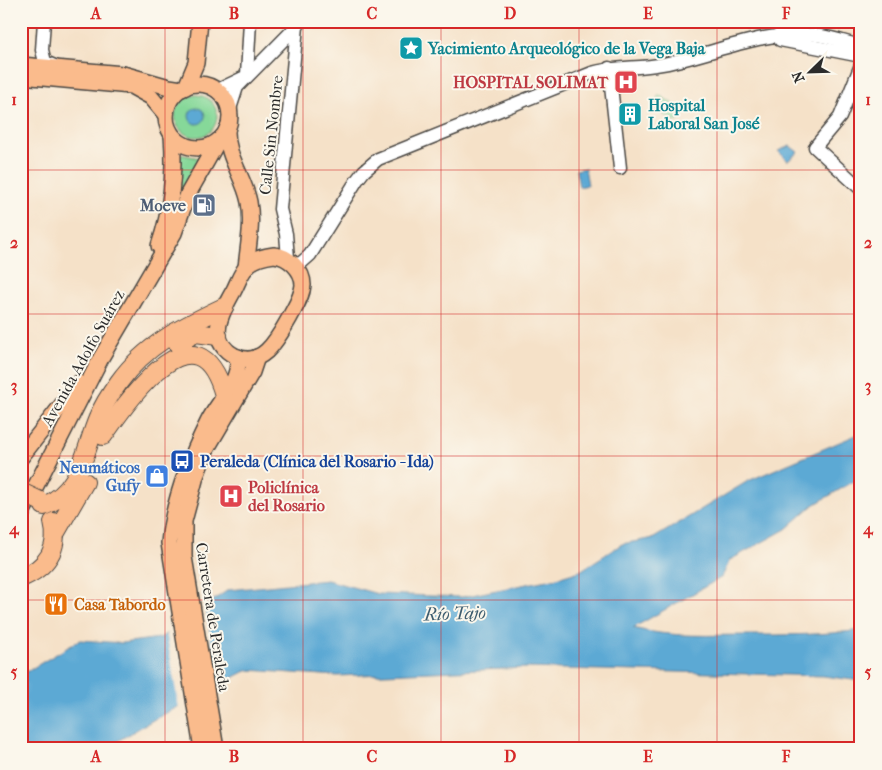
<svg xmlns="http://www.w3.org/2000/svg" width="882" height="770" viewBox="0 0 882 770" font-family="'IM FELL French Canon',serif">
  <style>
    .green { fill: #86d899; stroke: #588262 }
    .water { fill: #5ba9d4; stroke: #436a80 }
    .pier { fill: #f5e1c8 }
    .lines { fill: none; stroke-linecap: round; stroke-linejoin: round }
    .minor-casing { stroke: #494643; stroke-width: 15 }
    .major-casing { stroke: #494643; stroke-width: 18 }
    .highway-casing { stroke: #494643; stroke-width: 20 }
    .minor { stroke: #fff; stroke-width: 12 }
    .major { stroke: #fabb8c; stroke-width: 15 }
    .highway { stroke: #fabb8c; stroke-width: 18 }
    .highway-bridge-casing { stroke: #494643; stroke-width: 20; stroke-linecap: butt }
    .highway-bridge { stroke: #fabb8c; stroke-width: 18 }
    .grid { fill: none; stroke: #d62828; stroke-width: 1; stroke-opacity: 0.55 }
    .labels { text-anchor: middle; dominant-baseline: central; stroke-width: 4; stroke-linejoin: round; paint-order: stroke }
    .culture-label { font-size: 16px; font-weight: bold; fill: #0d838f; stroke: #fbf7ec; text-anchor: start }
    .health-label { font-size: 16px; font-weight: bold; fill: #be3a42; stroke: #fbf7ec; text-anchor: end }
    .street-label { font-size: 16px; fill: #2b2b2b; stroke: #fbf7ec }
    .service-label { font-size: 16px; font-weight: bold; fill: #4e5e75; stroke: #fbf7ec; text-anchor: end }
    .transit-label { font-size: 16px; font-weight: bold; fill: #164399; stroke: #fbf7ec; text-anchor: start }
    .shop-label { font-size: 16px; font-weight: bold; fill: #366cbe; stroke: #fbf7ec; text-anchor: end }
    .food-label { font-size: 16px; font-weight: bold; fill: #c56008; stroke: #fbf7ec; text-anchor: start }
    .water-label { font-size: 18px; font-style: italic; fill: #3e5d6f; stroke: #fbf7ec }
    .neatline { fill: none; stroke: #d62828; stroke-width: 2 }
    .grid-label { font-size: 16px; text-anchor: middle; font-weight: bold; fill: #d62828 }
  </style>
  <rect width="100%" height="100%" fill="#fbf7ec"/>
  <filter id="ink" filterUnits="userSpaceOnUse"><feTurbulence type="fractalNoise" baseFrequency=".02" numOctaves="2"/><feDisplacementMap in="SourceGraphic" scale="10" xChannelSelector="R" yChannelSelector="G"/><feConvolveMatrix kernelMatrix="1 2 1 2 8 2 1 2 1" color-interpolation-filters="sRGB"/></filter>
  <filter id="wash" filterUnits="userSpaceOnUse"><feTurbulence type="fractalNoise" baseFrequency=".0096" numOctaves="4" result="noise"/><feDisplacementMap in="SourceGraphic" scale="20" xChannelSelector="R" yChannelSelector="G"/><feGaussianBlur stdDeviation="1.12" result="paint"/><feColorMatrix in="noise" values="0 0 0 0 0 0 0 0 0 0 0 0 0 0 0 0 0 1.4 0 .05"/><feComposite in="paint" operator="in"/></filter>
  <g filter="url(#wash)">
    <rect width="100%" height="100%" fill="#f5e1c8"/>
    <g class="green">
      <circle cx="196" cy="116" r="21"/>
      <path d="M659,95L684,110L677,122L652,108Z"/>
      <path d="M179,154L200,158L177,206L176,201Z"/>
    </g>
    <g class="water">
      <circle cx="197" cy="116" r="8"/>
      <path d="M790,146L798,152L788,161L778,151Z"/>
      <path d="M585,168L588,185L579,187L576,170Z"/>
      <path d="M861,433V477L812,506L786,529L730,560L722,577L633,628C671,638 712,635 750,635C787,635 824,635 861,630V681L823,676L526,668L337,676L248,670L153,720L104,749H21V675L80,640L122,643L160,638L228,590L327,580L378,594L462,597L557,578L580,571L622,544L654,538L748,481Z"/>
    </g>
    <path class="pier" d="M205,604L219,688L179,709L166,631Z"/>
  </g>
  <g filter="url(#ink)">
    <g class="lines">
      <g class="minor-casing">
        <g id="minor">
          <path d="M44,21L42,50L45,62L57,67"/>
          <path d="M780,40L861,56"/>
          <path d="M861,65L840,117L815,147L861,189"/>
          <path d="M609,68L620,168"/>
          <path d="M247,75L250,21"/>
          <path d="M216,91L243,78"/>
          <path d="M229,112L237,87L299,24"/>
          <path d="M288,258L286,234L280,209L297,26"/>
          <path d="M293,264L301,263L310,255L357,180L364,171L378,159L592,73C615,66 639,69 663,64C710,55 756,33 805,34C823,34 843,42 861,46"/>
        </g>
      </g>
      <g class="major-casing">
        <g id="major">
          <path d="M21,65L123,74L169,87L182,89"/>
          <path d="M21,76L131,86L151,97L166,115"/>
          <circle cx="198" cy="116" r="32"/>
          <path d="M186,87L196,63L200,21"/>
          <path d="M227,129C226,157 244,176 249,202C253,224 248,246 246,268"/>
          <path d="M159,246C171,211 175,172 172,135"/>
          <path d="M274,255C288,256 303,270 303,285C302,297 295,307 290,317C279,336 263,370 235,356C205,340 222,311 234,290C238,282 242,270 249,264C256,258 266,256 274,255Z"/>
          <path d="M21,457L79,383"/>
          <path d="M21,515L102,356L174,233L188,194L218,141"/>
          <path d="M202,749L169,543C173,500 189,460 208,422C219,400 240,383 238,357"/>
          <path d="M216,749L184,557V521L196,476L206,450L252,372L257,357"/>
        </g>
      </g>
      <g class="highway-casing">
        <g id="highway">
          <path d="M177,343L196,333L218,336"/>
          <path d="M103,436C130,398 197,300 224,395"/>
          <path d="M44,506C82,490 84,451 98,418C103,405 111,393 119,382C145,345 184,326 224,307"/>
          <path d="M55,534L85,482"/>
          <path d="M21,578C46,568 60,549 53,522"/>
        </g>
      </g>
      <use href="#minor" class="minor"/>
      <use href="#major" class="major"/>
      <use href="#highway" class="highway"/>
      <g class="highway-bridge-casing">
        <path id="highway-bridge" d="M21,492L40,501"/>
      </g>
      <use href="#highway-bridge" class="highway-bridge"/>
    </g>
  </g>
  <path class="grid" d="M165,21V749M303,21V749M441,21V749M579,21V749M717,21V749M21,170H861M21,314H861M21,456H861M21,600H861"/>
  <defs>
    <g id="sight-square" transform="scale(1.25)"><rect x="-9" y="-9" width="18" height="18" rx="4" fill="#0f9aa8" stroke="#fbf7ec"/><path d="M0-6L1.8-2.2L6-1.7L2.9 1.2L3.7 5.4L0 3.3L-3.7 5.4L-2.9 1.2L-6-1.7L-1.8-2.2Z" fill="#fff"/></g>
    <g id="hospital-square" transform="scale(1.25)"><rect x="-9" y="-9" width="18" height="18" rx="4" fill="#e0444e" stroke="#fbf7ec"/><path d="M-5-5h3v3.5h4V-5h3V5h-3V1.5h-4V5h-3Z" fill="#fff"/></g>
    <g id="building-square" transform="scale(1.25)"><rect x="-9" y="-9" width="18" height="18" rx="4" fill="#0f9aa8" stroke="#fbf7ec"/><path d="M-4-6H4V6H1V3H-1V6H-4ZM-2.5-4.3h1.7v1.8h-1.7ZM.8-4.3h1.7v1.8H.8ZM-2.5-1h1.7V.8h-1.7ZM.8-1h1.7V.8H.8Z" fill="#fff"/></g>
    <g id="fuel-square" transform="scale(1.25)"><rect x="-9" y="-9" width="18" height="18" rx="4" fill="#5c6f8a" stroke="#fbf7ec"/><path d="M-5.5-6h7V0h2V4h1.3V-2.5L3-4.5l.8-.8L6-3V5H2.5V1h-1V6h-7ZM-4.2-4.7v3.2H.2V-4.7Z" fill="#fff"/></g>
    <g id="bus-square" transform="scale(1.25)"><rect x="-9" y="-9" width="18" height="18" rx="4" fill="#1a4fb4" stroke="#fbf7ec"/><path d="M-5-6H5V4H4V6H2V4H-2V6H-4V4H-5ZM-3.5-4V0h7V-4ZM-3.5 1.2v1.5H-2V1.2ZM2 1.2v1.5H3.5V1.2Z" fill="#fff"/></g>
    <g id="shop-square" transform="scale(1.25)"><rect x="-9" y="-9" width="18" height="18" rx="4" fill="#3f7fe0" stroke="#fbf7ec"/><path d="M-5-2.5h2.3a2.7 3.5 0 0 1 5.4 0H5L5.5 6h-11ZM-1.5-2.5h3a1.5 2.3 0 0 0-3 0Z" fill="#fff"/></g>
    <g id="restaurant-square" transform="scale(1.25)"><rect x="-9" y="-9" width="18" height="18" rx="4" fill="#e8710a" stroke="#fbf7ec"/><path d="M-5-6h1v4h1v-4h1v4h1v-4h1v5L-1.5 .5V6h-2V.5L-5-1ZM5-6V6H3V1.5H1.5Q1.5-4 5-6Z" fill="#fff"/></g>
  </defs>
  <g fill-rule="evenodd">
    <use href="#sight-square" x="411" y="48"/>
    <use href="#hospital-square" x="626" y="82"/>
    <use href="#building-square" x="630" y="114"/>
    <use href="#fuel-square" x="204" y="205"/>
    <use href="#bus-square" x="182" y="461"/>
    <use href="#shop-square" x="157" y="476"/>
    <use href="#hospital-square" x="231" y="496"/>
    <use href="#restaurant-square" x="56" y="604"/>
  </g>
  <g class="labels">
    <g class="culture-label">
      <text x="428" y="48">Yacimiento Arqueológico de la Vega Baja</text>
      <text x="648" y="105">Hospital<tspan x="648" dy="18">Laboral San José</tspan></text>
    </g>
    <g class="health-label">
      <text x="608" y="82">HOSPITAL SOLIMAT</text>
      <text x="248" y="487" text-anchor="start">Policlínica<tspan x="248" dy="18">del Rosario</tspan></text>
    </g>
    <g class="street-label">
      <text transform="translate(271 135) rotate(-84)">Calle Sin Nombre</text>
      <text transform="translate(83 358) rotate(-61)">Avenida Adolfo Suárez</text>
      <text transform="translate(213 617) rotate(81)">Carretera de Peraleda</text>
    </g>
    <g class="service-label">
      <text x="186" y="205">Moeve</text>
    </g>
    <g class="transit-label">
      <text x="200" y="461">Peraleda (Clínica del Rosario - Ida)</text>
    </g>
    <g class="shop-label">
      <text x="140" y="467">Neumáticos<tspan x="140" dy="18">Gufy</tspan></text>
    </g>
    <g class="food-label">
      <text x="74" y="604">Casa Tabordo</text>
    </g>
    <g class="water-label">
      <text transform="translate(455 614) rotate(-2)">Río Tajo</text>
    </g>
  </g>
  <rect width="882" height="770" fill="none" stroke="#fbf7ec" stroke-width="55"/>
  <g transform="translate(810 72) rotate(247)" stroke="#fbf7ec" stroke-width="4" paint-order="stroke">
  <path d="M0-4L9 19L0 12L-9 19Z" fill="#2b2b2b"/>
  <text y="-8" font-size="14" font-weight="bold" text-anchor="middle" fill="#2b2b2b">N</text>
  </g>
  <rect x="28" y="28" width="826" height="714" class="neatline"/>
  <g class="grid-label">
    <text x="96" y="19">A</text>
    <text x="234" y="19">B</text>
    <text x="372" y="19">C</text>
    <text x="510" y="19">D</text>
    <text x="648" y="19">E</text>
    <text x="786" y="19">F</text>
    <text x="14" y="105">1</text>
    <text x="868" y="105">1</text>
    <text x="14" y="248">2</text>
    <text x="868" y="248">2</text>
    <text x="14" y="391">3</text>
    <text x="868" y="391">3</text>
    <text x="14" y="534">4</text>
    <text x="868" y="534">4</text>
    <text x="14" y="677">5</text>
    <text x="868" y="677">5</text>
    <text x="96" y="762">A</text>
    <text x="234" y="762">B</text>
    <text x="372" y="762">C</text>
    <text x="510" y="762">D</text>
    <text x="648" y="762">E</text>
    <text x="786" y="762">F</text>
  </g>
</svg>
